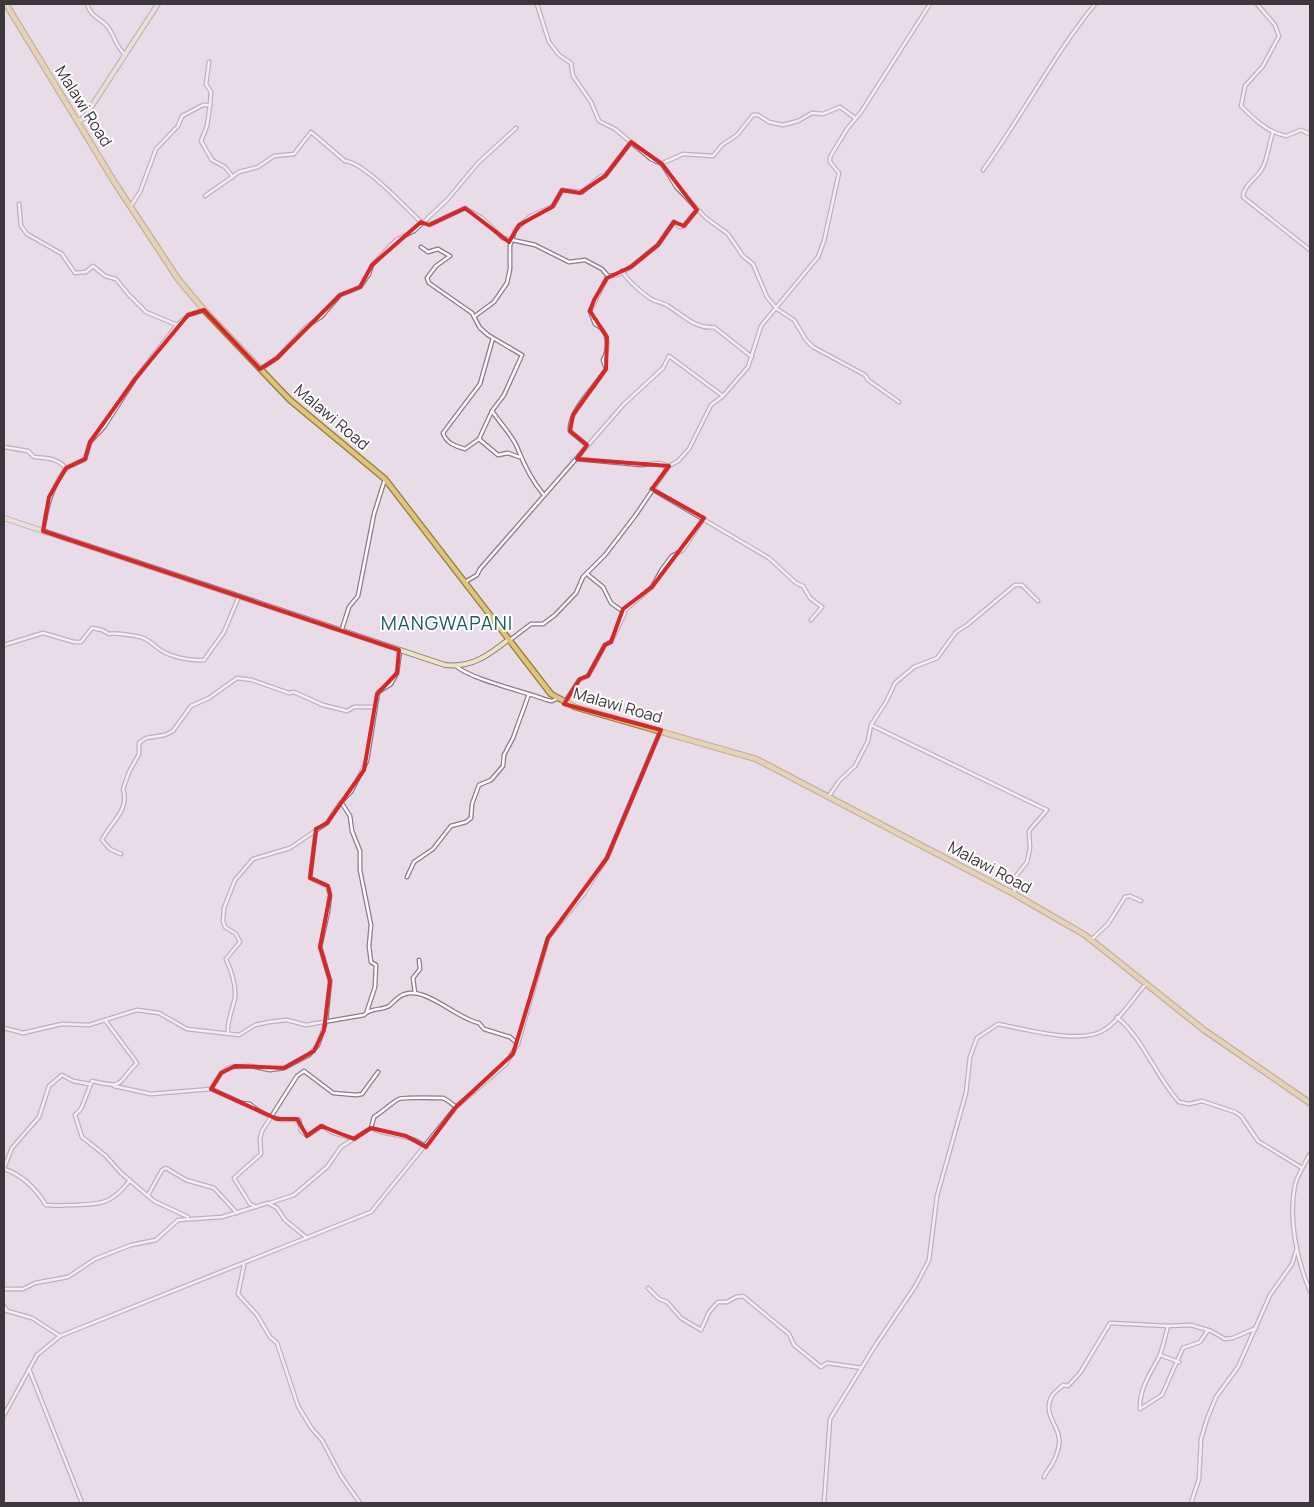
<svg xmlns="http://www.w3.org/2000/svg" width="1314" height="1507" viewBox="0 0 1314 1507" font-family="Manrope,sans-serif">
  <style>
    .lines { fill: none; stroke-linecap: round; stroke-linejoin: round }
    .street-casing { stroke: #887c88; stroke-width: 5 }
    .secondary-casing { stroke: #887c88; stroke-width: 6 }
    .primary-casing { stroke: #977a30; stroke-width: 7 }
    .street { stroke: #fff; stroke-width: 2.5 }
    .secondary { stroke: #eee2bf; stroke-width: 4 }
    .primary { stroke: #dec57f; stroke-width: 4.5 }
    .marked { fill: none; stroke: #d62828; stroke-width: 4; stroke-linejoin: round }
    .labels { text-anchor: middle; dominant-baseline: central; stroke-width: 4; stroke-linejoin: round; paint-order: stroke }
    .street-label { font-size: 16px; fill: #3c373c; stroke: #fff }
    .quarter-label { font-size: 19px; letter-spacing: 1px; fill: #205b5d; stroke: #fff }
  </style>
  <rect width="100%" height="100%" fill="#e9dce9"/>
  <g class="lines">
    <g class="street-casing">
      <g id="street">
        <path d="M87,4C92,19 100,17 108,27C115,37 115,45 125,55"/>
        <path d="M537,4L549,42L559,55L571,63L573,76L591,102L599,121L615,129L651,159L662,164L677,188L706,218L728,234L743,256L753,264L767,297L777,309L794,320L806,340L813,347L865,375L868,380L899,402"/>
        <path d="M1257,4L1275,25L1279,36L1263,66L1245,86L1241,106C1254,119 1267,132 1286,136L1301,130L1310,134"/>
        <path d="M209,62L206,84L211,92L210,105L207,126L201,141L212,160L225,167L233,177"/>
        <path d="M1273,132C1269,143 1268,157 1263,167C1258,178 1243,185 1243,197L1310,250"/>
        <path d="M663,163L683,154L713,156L722,145L737,135L753,115H758L769,122L783,125L798,121L812,113L823,114L840,107L855,118"/>
        <path d="M983,170C1022,116 1053,56 1095,4"/>
        <path d="M205,196L239,172L258,167L274,156L294,154L311,132L345,161C364,162 406,208 421,222L431,224L465,208L482,218L503,238L535,245L569,262L585,260L602,269L608,276"/>
        <path d="M19,204L21,226L27,234L62,254L75,273L86,272L93,266L105,276L116,279L129,295L146,312L177,325"/>
        <path d="M131,206L140,192L156,149L178,126L182,116L203,105H210"/>
        <path d="M421,247L428,252L438,249L450,256L436,266L427,278L429,283L472,313L480,328L488,335L522,355L504,395L492,411L479,439L465,449C455,446 446,443 443,433L480,384L493,338"/>
        <path d="M622,271C626,279 645,296 653,300C658,302 664,303 668,306C682,314 696,330 714,327L752,357"/>
        <path d="M475,316L494,302L507,283L510,269V246L515,230L529,217L553,206L562,190L582,192L601,176H605L631,142"/>
        <path d="M262,368L277,358L307,326L321,317L340,295L360,287L369,274L372,265L396,240L414,231L447,200L478,163L516,128"/>
        <path d="M492,411C500,423 512,435 517,447C524,465 531,480 544,495"/>
        <path d="M479,439L498,455L508,453L519,457"/>
        <path d="M587,445L570,431C568,411 596,386 606,369L603,360C610,347 609,331 595,324L590,311L608,276L618,275L631,267L658,245L674,222L680,227L684,226L697,210"/>
        <path d="M4,447L28,451L34,457C47,458 57,458 66,468C51,488 47,506 43,531"/>
        <path d="M577,459L641,465L660,463L669,466"/>
        <path d="M66,468L85,459L90,442L104,427L135,379L177,325L188,315L204,310"/>
        <path d="M652,489L769,558L796,583L803,586L810,598L822,607L811,620"/>
        <path d="M465,582L477,575L480,569L624,404L663,368L669,356L723,396"/>
        <path d="M624,611L652,587L662,569L672,556L683,550L704,518"/>
        <path d="M342,629L349,607L358,596L374,514L385,479"/>
        <path d="M510,640L531,624H543L555,615L576,593L583,577L605,555L635,516L669,466L678,461L689,449L711,405L723,396L748,367L761,326L818,257L824,241L839,173L830,162V157L847,129L861,112L930,4"/>
        <path d="M4,645L43,633L74,642H81L92,628L102,630L109,634C113,632 138,636 143,638C149,640 154,645 159,649C170,657 190,661 204,660L224,632L239,596"/>
        <path d="M456,666C470,679 526,692 547,700L552,701L558,698"/>
        <path d="M565,702L579,680L588,676L605,645L611,642L625,613L611,603L603,587L587,574"/>
        <path d="M871,725L1047,810L1029,831L1030,848L1027,862L1016,876L1014,894"/>
        <path d="M829,796L839,781L855,766L868,741L871,725L886,702L895,683L914,667L937,658L956,632L967,625L1015,585H1022L1038,601"/>
        <path d="M341,802L350,816L352,831L360,851V870L371,925L369,946L371,962L376,965L375,987L367,1011"/>
        <path d="M121,854L110,849L102,840C111,822 130,810 123,789L129,772L139,754V743L146,738L165,735L173,731L191,706L209,698L237,678L252,680L289,693L294,692L323,705L347,711L354,707H374"/>
        <path d="M407,877L414,862L433,849L451,826L466,822L471,818L472,804L479,785L491,780L503,766L504,755L513,738L529,694"/>
        <path d="M1091,940L1108,924L1125,897L1130,896L1141,901"/>
        <path d="M415,993L413,978L420,969L419,960"/>
        <path d="M1117,1017C1144,1040 1155,1075 1179,1102L1189,1104L1202,1101L1235,1112L1241,1116L1258,1141L1302,1168"/>
        <path d="M105,1020L137,1063C116,1084 125,1089 92,1081L81,1109L75,1115L82,1137L106,1156L121,1173L154,1201L188,1217"/>
        <path d="M4,1028L23,1033L62,1024L89,1025L137,1010L159,1013L187,1029L239,1035L255,1025L269,1022L287,1020L306,1025L364,1015C372,1007 380,1011 389,1006C394,1002 398,996 405,994C427,987 457,1019 479,1023L484,1029L510,1037L518,1044"/>
        <path d="M228,1032C227,1020 233,1009 235,997C236,985 231,970 226,959L240,942L236,934L225,927L223,921L224,908L235,880L253,859L290,848L327,823L340,803L351,792L367,761L378,692L391,684L397,673L400,651"/>
        <path d="M114,1086L151,1094L211,1089L242,1103L250,1104C256,1110 269,1117 278,1119C285,1121 292,1119 299,1120L301,1131L307,1136L322,1126L331,1132L354,1139"/>
        <path d="M211,1089L221,1073L230,1067L251,1066L270,1070L284,1068L309,1055L318,1045L326,1021L330,981L320,947L328,912L330,895L327,886L310,878L316,829"/>
        <path d="M371,1128C389,1137 409,1133 426,1147"/>
        <path d="M1310,1154C1305,1163 1298,1174 1295,1185C1288,1218 1297,1261 1310,1291"/>
        <path d="M4,1168L12,1148L39,1117L49,1086L62,1075L73,1081L89,1084"/>
        <path d="M4,1169C23,1175 36,1189 46,1205C56,1206 65,1205 74,1205C102,1204 112,1204 130,1180"/>
        <path d="M148,1195L162,1170L166,1168L186,1180L214,1188L237,1213"/>
        <path d="M270,1203L294,1195L327,1167L341,1147L371,1128L374,1117C379,1114 397,1099 399,1099C402,1097 440,1098 443,1098C448,1100 452,1104 456,1107"/>
        <path d="M256,1207L250,1204L234,1178L261,1154L260,1139L262,1131L297,1076L304,1071L333,1093L356,1095L362,1094L378,1072"/>
        <path d="M244,1265L238,1294L257,1315L270,1337L277,1343L298,1406L312,1429L322,1440L341,1476L360,1503"/>
        <path d="M648,1288L659,1299L667,1302L681,1318L701,1330L709,1312L718,1302H727L736,1297L743,1296L789,1334L794,1345L821,1367L827,1363L862,1368"/>
        <path d="M4,1289H23L35,1283L68,1277L95,1259L131,1245L156,1240L178,1220L222,1217L268,1203L277,1208L285,1220L307,1238"/>
        <path d="M4,1306L7,1311"/>
        <path d="M4,1310L32,1318L60,1336"/>
        <path d="M1168,1326C1165,1336 1163,1348 1159,1357C1150,1374 1139,1389 1140,1409L1162,1395L1183,1348L1200,1342L1208,1330"/>
        <path d="M1160,1355L1179,1362"/>
        <path d="M29,1369L82,1503"/>
        <path d="M4,1415L37,1355L60,1336L371,1212L456,1107L506,1064L518,1044L548,938L583,895L607,858L660,732"/>
        <path d="M1044,1477C1046,1471 1050,1469 1052,1464C1055,1459 1058,1451 1059,1445C1062,1427 1041,1415 1052,1396C1054,1392 1059,1389 1063,1385L1068,1386L1080,1373L1110,1323L1168,1326L1191,1325L1211,1331L1225,1339L1233,1338L1256,1328"/>
        <path d="M824,1503L830,1419L875,1346L916,1285L929,1260L937,1196L966,1093L970,1057L977,1038L998,1024C1025,1029 1081,1045 1104,1030C1120,1020 1133,998 1146,984"/>
        <path d="M1191,1503L1199,1479L1201,1439L1207,1419L1216,1397L1238,1367L1270,1295L1292,1264L1297,1248"/>
      </g>
    </g>
    <g class="secondary-casing">
      <g id="secondary">
        <path d="M78,121L84,118L158,4"/>
        <path d="M4,518L445,665C472,668 489,655 509,639"/>
      </g>
    </g>
    <g class="primary-casing">
      <path id="primary" d="M6,4L115,183L178,279L204,310L290,400L385,479L551,694L575,707L756,759L1014,894L1085,935L1204,1030L1310,1103"/>
    </g>
    <use href="#street" class="street"/>
    <use href="#secondary" class="secondary"/>
    <use href="#primary" class="primary"/>
  </g>
  <path d="M0 0H1314V1507H0ZM631,142L662,164L697,210L684,226L674,222L658,245L631,267L607,278L594,300L590,311L607,337L606,369L573,415L570,431L587,445L577,459L669,466L652,489L704,518L652,587L623,609L611,642L605,645L588,676L580,679L564,704L661,730L607,858L548,938L513,1054L456,1107L426,1147L406,1136L371,1128L354,1139L321,1126L307,1136L297,1119H277L211,1089L221,1073L235,1066L284,1068L314,1051L324,1030L330,981L320,947L330,895L328,886L310,878L316,829L327,823L364,770L377,694L397,673L399,650L43,531L49,497L66,468L85,459L90,442L135,379L188,315L204,310L260,369L277,358L340,295L360,287L372,265L421,222L429,225L465,208L509,242L519,225L552,207L562,190L580,193L605,176Z" fill="#e9dce9" fill-opacity=".55" fill-rule="evenodd"/>
  <path class="marked" d="M631,142L662,164L697,210L684,226L674,222L658,245L631,267L607,278L594,300L590,311L607,337L606,369L573,415L570,431L587,445L577,459L669,466L652,489L704,518L652,587L623,609L611,642L605,645L588,676L580,679L564,704L661,730L607,858L548,938L513,1054L456,1107L426,1147L406,1136L371,1128L354,1139L321,1126L307,1136L297,1119H277L211,1089L221,1073L235,1066L284,1068L314,1051L324,1030L330,981L320,947L330,895L328,886L310,878L316,829L327,823L364,770L377,694L397,673L399,650L43,531L49,497L66,468L85,459L90,442L135,379L188,315L204,310L260,369L277,358L340,295L360,287L372,265L421,222L429,225L465,208L509,242L519,225L552,207L562,190L580,193L605,176Z"/>
  <g class="labels">
    <g class="street-label">
      <text transform="translate(84 106) rotate(58)">Malawi Road</text>
      <text transform="translate(332 417) rotate(40)">Malawi Road</text>
      <text transform="translate(618 705) rotate(16)">Malawi Road</text>
      <text transform="translate(990 867) rotate(28)">Malawi Road</text>
    </g>
    <g class="quarter-label">
      <text x="447" y="623">MANGWAPANI</text>
    </g>
  </g>
  <rect width="1314" height="1507" fill="none" stroke="#3c373c" stroke-width="10"/>
</svg>
